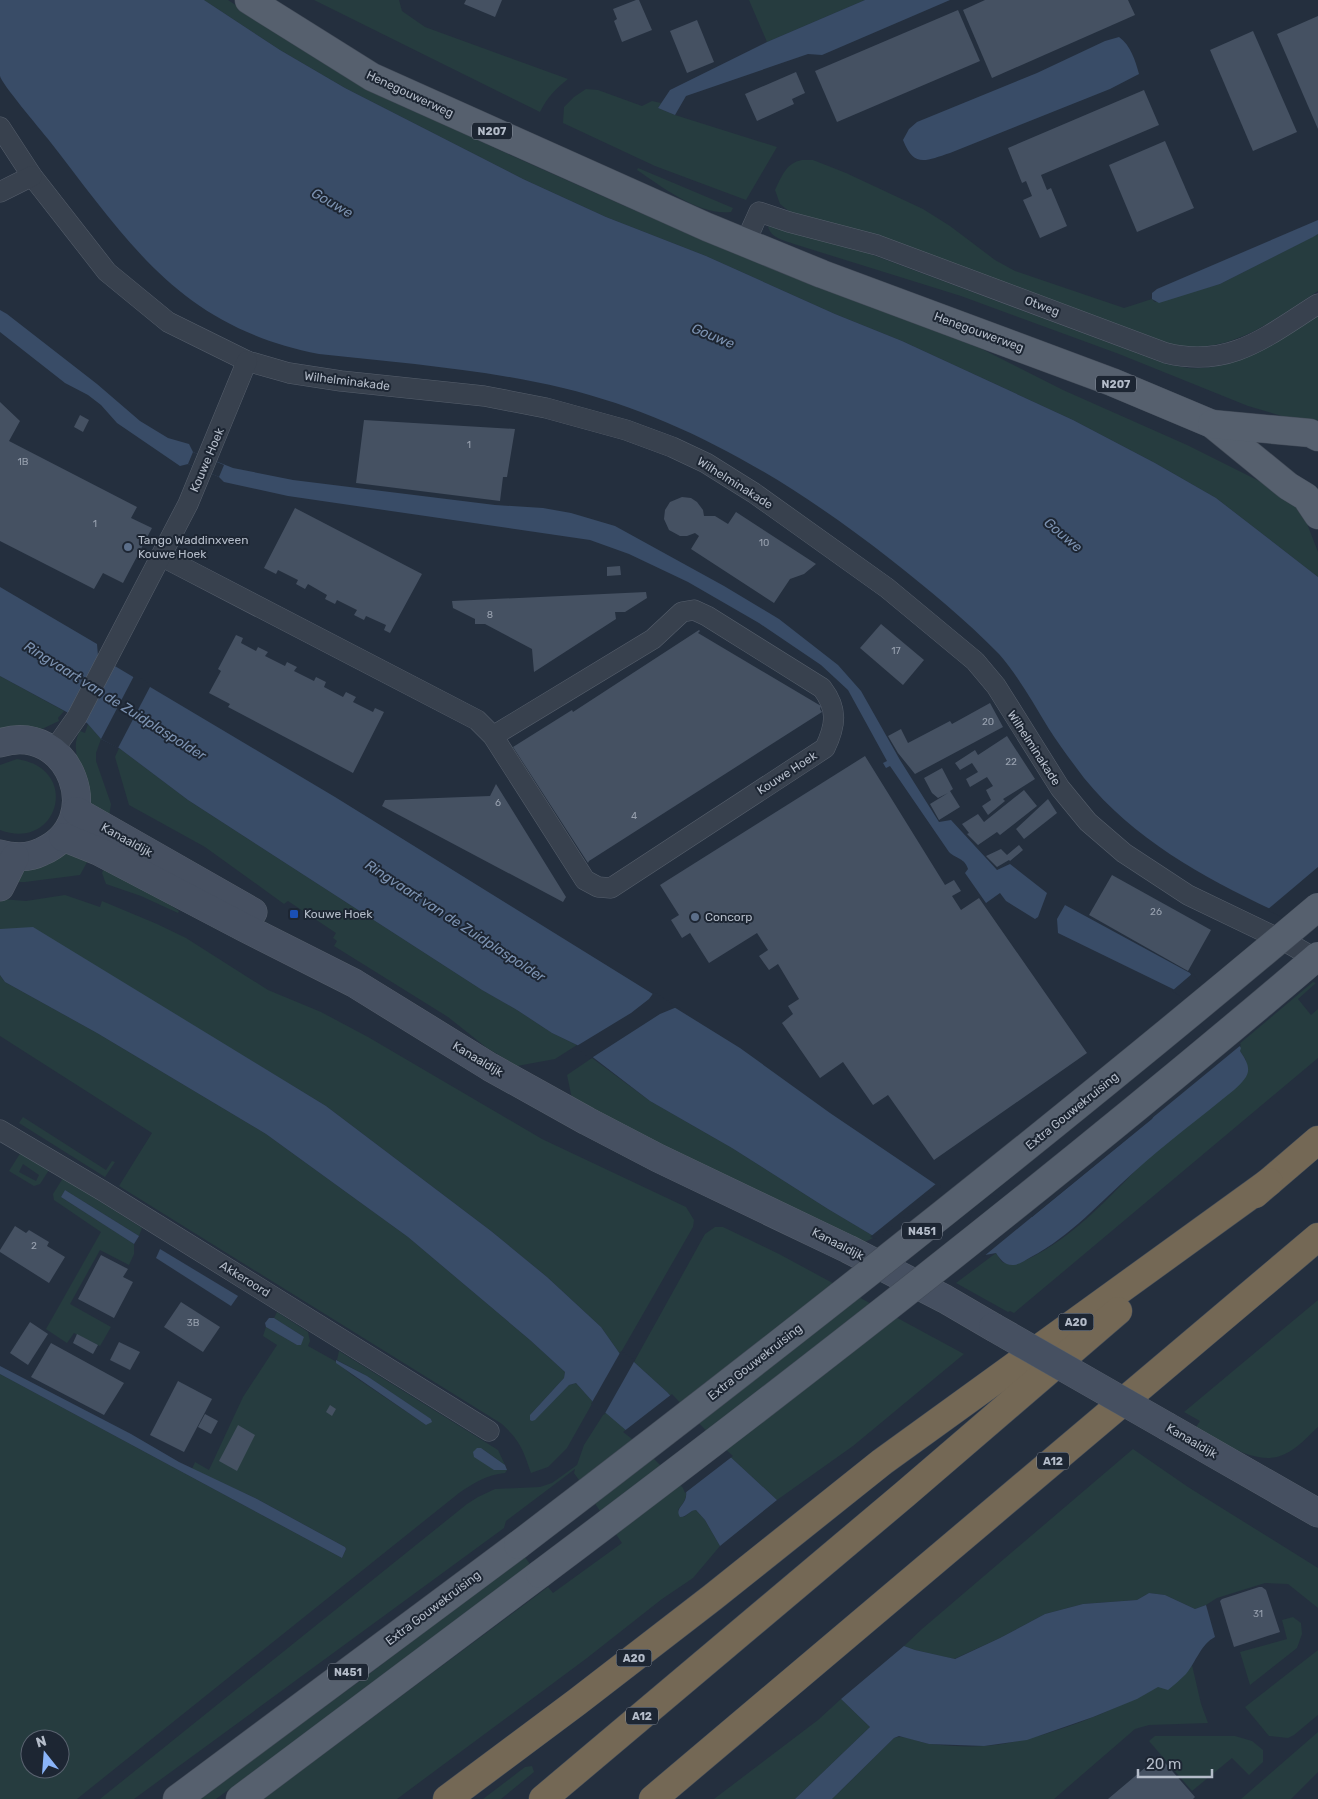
<svg xmlns="http://www.w3.org/2000/svg" width="1318" height="1799" viewBox="0 0 1318 1799" font-family="Rubik,sans-serif">
  <style>
    .green { fill: #263c3f; fill-rule: evenodd }
    .water { fill: #394c67 }
    .pier { fill: #242f3e }
    .building { fill: #455162 }
    .lines { fill: none; stroke-linecap: round; stroke-linejoin: round }
    .minor-casing { stroke: #565f6c; stroke-width: 21 }
    .secondary-casing { stroke: #565f6c; stroke-width: 29 }
    .primary-casing { stroke: #414a57; stroke-width: 29 }
    .motorway-casing { stroke: #434c59; stroke-width: 29 }
    .minor { stroke: #38414e; stroke-width: 20 }
    .secondary { stroke: #465061; stroke-width: 28 }
    .primary { stroke: #56606e; stroke-width: 28 }
    .motorway { stroke: #746855; stroke-width: 28 }
    .secondary-bridge-casing { stroke: #565f6c; stroke-width: 29; stroke-linecap: butt }
    .primary-bridge-casing { stroke: #414a57; stroke-width: 29; stroke-linecap: butt }
    .secondary-bridge { stroke: #465061; stroke-width: 28 }
    .primary-bridge { stroke: #56606e; stroke-width: 28 }
    .service-dot { fill: #5c6f8a; stroke: #1d2633; stroke-width: 2 }
    .transit-dot { fill: #1a4fb4; stroke: #1d2633; stroke-width: 2 }
    .labels { text-anchor: middle; dominant-baseline: central; stroke-width: 4; stroke-linejoin: round; paint-order: stroke }
    .number-label { font-size: 10px; fill: #98a1af }
    .shield { fill: #1d2633; stroke: #878f9c; stroke-width: 1 }
    .shield-label { font-size: 11px; font-weight: bold; fill: #b4bcc9 }
    .street-label { font-size: 12px; fill: #b4bcc9; stroke: #1d2633 }
    .poi-label { font-size: 12px; fill: #b4bcc9; stroke: #1d2633; text-anchor: start }
    .water-label { font-size: 14px; font-style: italic; fill: #7c92b1; stroke: #1d2633 }
  </style>
  <rect width="100%" height="100%" fill="#242f3e"/>
  <g class="green">
    <path d="M204,0H228L276,32L417,110L497,149L627,207L787,275L978,347L1063,390L1187,445L1287,495L1306,521L1318,552V577L1216,498L1155,463L1073,420L902,341L835,314L706,256L606,217L523,179L345,88L280,50Z"/>
    <path d="M314,0H399L402,11L425,27L568,79C555,89 547,98 540,112Z"/>
    <path d="M749,0H865L767,42Z"/>
    <path d="M586,89L598,90L642,106L652,101L661,103L658,108L675,115L777,147L746,200L655,166L563,123L564,107L574,97Z"/>
    <path d="M802,160H813L846,173L923,209L950,226L995,260L1015,271L1124,308L1152,299L1155,302L1220,284L1318,234V291C1272,321 1228,357 1171,344L888,239L790,212L780,204L775,190C782,176 786,163 802,160Z"/>
    <path d="M638,168L733,208L731,212C700,216 662,187 637,170Z"/>
    <path d="M768,226L865,252L1166,364C1173,365 1181,367 1188,368C1237,372 1279,339 1318,315V428L1299,421L1248,406L1119,354L961,296L794,244C784,240 770,238 768,226Z"/>
    <path d="M0,676L64,711L58,718L59,721L42,729L0,732Z"/>
    <path d="M88,724L101,739L96,753V761L111,804L109,816C103,813 96,810 92,806C84,796 77,763 76,749C75,743 77,736 80,731L85,733Z"/>
    <path d="M119,748L188,800L482,990L517,1010L552,1033L577,1045L555,1059L517,1066L487,1048L448,1017L334,946L337,941L333,938L336,933L288,901L284,904L205,847L129,805L115,757Z"/>
    <path d="M17,759C82,769 58,852 0,830V765Z"/>
    <path d="M68,852L91,855L80,875L25,882H13L23,869Z"/>
    <path d="M107,862L179,911L178,913L141,896L106,884L102,873Z"/>
    <path d="M65,895L100,907L102,901L157,924L186,938L268,990L321,1012L368,1037L542,1139L686,1207L694,1220L693,1227L620,1354L601,1327L547,1277L491,1231L326,1106L129,987L0,929V902L2,899L26,901Z"/>
    <path d="M0,975L5,982L97,1033L266,1134L408,1237L530,1340L565,1372L564,1378L530,1415L569,1385L576,1383L593,1402L567,1448L548,1467L531,1473C523,1449 520,1441 502,1424L119,1186L152,1133L0,1036Z"/>
    <path d="M1313,982L1316,983L1298,999L1311,1015L1318,1009V1058L1014,1313L1010,1311L1008,1312L956,1283L996,1253L1002,1262L1014,1265C1066,1246 1106,1200 1144,1162C1178,1128 1212,1094 1246,1060L1240,1051L1238,1045Z"/>
    <path d="M592,1058L650,1101L732,1148L828,1209L875,1237L863,1243L642,1136L572,1099L567,1075Z"/>
    <path d="M23,1117L106,1170L112,1161L115,1162L105,1177L19,1123Z"/>
    <path d="M21,1152L49,1170L40,1184L34,1186L9,1171ZM23,1164L39,1175L36,1181L19,1172Z"/>
    <path d="M63,1178L142,1228L139,1236L65,1190L61,1197L134,1244V1254L129,1265L100,1250L70,1304L111,1327L100,1346L74,1333L67,1343L46,1329L101,1232L54,1200L53,1194Z"/>
    <path d="M715,1227H723L779,1254L964,1354L853,1446L777,1500L710,1438L667,1392L634,1362L705,1234Z"/>
    <path d="M1318,1300V1427C1308,1436 1298,1448 1285,1454C1258,1468 1219,1441 1196,1427L1200,1421L1184,1412Z"/>
    <path d="M277,1312L308,1332L310,1341L308,1346L335,1361L352,1375L426,1425L432,1420L367,1376L337,1360L339,1351L498,1450L505,1465L481,1448L494,1470H507L505,1473C486,1475 474,1483 459,1493L77,1799H0V1374L342,1558L346,1549L345,1547L257,1499L192,1469L195,1462L209,1470L243,1397L277,1345L263,1336L266,1327L297,1345L304,1337L274,1318ZM30,1739H60V1769H30Z"/>
    <path d="M605,1412L642,1444L685,1487C688,1497 685,1501 678,1510L684,1517L693,1510H696L705,1520L720,1546L693,1578L662,1599L587,1658L397,1799H263L548,1587L553,1593L622,1543L574,1473L575,1469L506,1521L504,1528L134,1799H100L467,1504L478,1497L495,1489L540,1487L552,1483L577,1465L584,1445Z"/>
    <path d="M1133,1449L1188,1487L1318,1568V1608L1288,1584L1265,1583L1217,1598L1206,1605L1195,1609L1165,1595L1149,1593L1137,1600L1083,1604L1045,1614L1000,1638L954,1659L915,1650L904,1646L922,1629Z"/>
    <path d="M524,1556L530,1564L372,1685L216,1799H199L368,1675Z"/>
    <path d="M1293,1617L1301,1623L1302,1634L1297,1648L1250,1685L1240,1652L1287,1639L1282,1620Z"/>
    <path d="M1318,1650V1715L1294,1735L1288,1738L1269,1736L1245,1707Z"/>
    <path d="M1192,1665L1201,1704L1208,1723L1149,1725L1135,1729L1054,1799H832L894,1738C905,1734 919,1743 931,1744C948,1746 967,1747 984,1746C1039,1742 1109,1713 1157,1687C1170,1680 1183,1677 1192,1665Z"/>
    <path d="M841,1699L870,1727L795,1799H714L818,1720Z"/>
    <path d="M1318,1732V1772L1291,1799H1241Z"/>
    <path d="M1155,1736H1235L1252,1741L1263,1750V1762L1249,1775L1232,1758L1192,1791L1149,1741Z"/>
    <path d="M532,1766L534,1772L501,1799H483L525,1767Z"/>
  </g>
  <g class="water">
    <path d="M0,0H204L280,50L345,88L523,179L606,217L706,256L835,314L902,341L1073,420L1155,463L1216,498L1318,577V931C1233,892 1144,852 1084,778C1072,762 1060,746 1049,729C1033,703 1019,677 999,654C966,620 928,589 890,559C793,483 684,417 563,388C483,369 401,363 319,354C180,327 129,243 48,139C40,129 1,83 0,76C0,69 0,60 0,53C0,35 0,18 0,0Z"/>
    <path d="M865,0H950L822,55L808,54L686,96L675,115L658,108L670,90L767,42Z"/>
    <path d="M1119,37C1131,46 1135,60 1139,74L1110,89L950,153C925,161 914,168 903,140L909,129L917,122L1037,73L1105,41Z"/>
    <path d="M1318,220V234L1313,237L1220,284L1159,303L1152,299V293L1157,289Z"/>
    <path d="M0,310L7,314L97,384L140,421L168,438L189,444L193,452L233,468L293,480L495,505L543,508L571,513L615,526L724,586L779,619L838,665L861,691L900,760L939,822L951,820L997,870L1010,864L1047,893L1038,917L1035,919L1006,901L1000,893L986,903L965,873L968,869C965,858 956,859 949,852L890,766L886,768L883,763L887,761L848,690L821,665L759,623L688,582L629,554L590,540L288,496L224,482L219,477L188,464L180,466L117,423L101,405L88,395L65,383L0,332Z"/>
    <path d="M0,587L97,644L98,656L335,797L740,1048L830,1113L938,1186L875,1237L828,1209L732,1148L650,1101L577,1045L552,1033L517,1010L482,990L188,800L119,748L101,739L87,723L0,676Z"/>
    <path d="M1065,905L1190,973L1211,1010L1241,1048L1240,1051C1253,1070 1250,1075 1234,1090C1201,1117 1166,1143 1134,1172C1100,1202 1071,1236 1031,1257C1026,1260 1020,1264 1014,1265C1005,1266 1000,1259 996,1253L985,1255L1013,1213L1032,1217L1152,1119L1208,1031L1182,995L1173,989L1058,933L1057,919Z"/>
    <path d="M33,927L326,1106L491,1231L547,1277L601,1327L620,1354L634,1362L667,1392L710,1438L777,1500L720,1546L705,1520L696,1510C690,1510 687,1517 680,1517C673,1506 691,1505 685,1487L642,1444L593,1402L576,1383L569,1385L535,1420L532,1421L530,1420V1415L564,1378L565,1372L530,1340L408,1237L266,1134L97,1033L5,982L0,975V929Z"/>
    <path d="M65,1190L139,1236L134,1244L61,1197Z"/>
    <path d="M160,1249L238,1296L231,1306L156,1258Z"/>
    <path d="M269,1318H274L304,1337L301,1345H297L266,1327L265,1323Z"/>
    <path d="M336,1360L367,1376L431,1419L432,1422L426,1425L336,1363Z"/>
    <path d="M0,1366L131,1434L179,1462L257,1499L345,1547L346,1549L342,1558L0,1374Z"/>
    <path d="M477,1448H481L505,1465L507,1470H494L474,1457L473,1452Z"/>
    <path d="M1149,1593L1165,1595L1195,1609L1206,1605L1215,1637C1201,1644 1196,1662 1186,1674C1180,1680 1174,1685 1168,1690L1158,1687L1137,1699L1093,1717L1027,1740L984,1746L929,1744L899,1736L894,1738L832,1799H795L870,1727L841,1699L904,1646L915,1650L955,1659L1000,1638L1045,1614L1083,1604L1137,1600Z"/>
  </g>
  <g class="pier">
    <path d="M193,452L224,465L219,477L188,464Z"/>
    <path d="M135,674L151,685L118,748L101,739Z"/>
    <path d="M1318,867V934L1267,910Z"/>
    <path d="M1193,973L1199,983L1202,993L1241,1045L983,1257L981,1253L984,1250L971,1227L970,1217L974,1206L986,1196L995,1195L1005,1201L1019,1214H1031L1055,1194L1056,1189L1052,1159L1063,1148L1092,1127L1119,1138L1125,1137L1134,1132L1152,1116L1153,1110L1144,1087L1145,1082L1206,1031L1180,996L1172,991Z"/>
    <path d="M654,992L681,1009L677,1007L660,1014L590,1059L575,1047L631,1013L649,999Z"/>
    <path d="M937,1183L941,1185L940,1188L877,1239L870,1237Z"/>
    <path d="M621,1351L635,1360L604,1415L591,1404Z"/>
    <path d="M672,1394L712,1437L733,1456L685,1493L683,1488L641,1446L623,1432Z"/>
  </g>
  <g class="building">
    <path d="M466,0H502L495,17L464,4Z"/>
    <path d="M636,0H639L652,30L622,42L614,21L617,19L613,9Z"/>
    <path d="M985,0H1128L1135,15L992,78L963,10Z"/>
    <path d="M958,10L980,61L837,122L815,71Z"/>
    <path d="M1318,16V129L1277,34Z"/>
    <path d="M697,20L714,62L687,73L670,31Z"/>
    <path d="M1253,31L1297,132L1253,151L1210,50Z"/>
    <path d="M796,72L805,93L792,99L794,104L757,121L745,94Z"/>
    <path d="M1144,90L1159,125L1041,175L1047,190L1051,188L1067,226L1040,238L1023,200L1032,196L1026,181L1022,183L1008,148Z"/>
    <path d="M1165,141L1194,208L1137,232L1109,165Z"/>
    <path d="M0,402L20,421L9,441L137,507L131,518L152,528L123,583L103,573L94,589L0,541Z"/>
    <path d="M80,415L89,420L83,432L74,427Z"/>
    <path d="M364,420L515,429L507,477H503L500,501L356,483Z"/>
    <path d="M682,497L691,498L697,502L703,510L704,516H715L728,524L736,512L816,564L804,574L790,579L774,603L691,549L699,536L695,533L687,536H680L669,530L664,519L665,510L670,502Z"/>
    <path d="M295,508L422,574L390,633L384,630L386,625L366,616L364,620L354,615L357,610L337,600L335,604L325,599L327,595L308,584L305,589L296,584L298,580L278,570L276,574L264,568Z"/>
    <path d="M620,566L621,575L607,576V567Z"/>
    <path d="M646,592L647,598L625,612H615L616,619L534,672L532,649L485,624H475V619L453,608L452,601Z"/>
    <path d="M881,624L924,660L903,685L860,648Z"/>
    <path d="M699,630L700,631L698,633L821,706L820,709L822,712L589,861L588,863L513,747L572,710L573,712Z"/>
    <path d="M236,635L243,638L241,643L256,651L258,647L268,652L265,656L285,666L287,662L297,667L294,671L314,681L316,677L326,682L324,687L343,697L346,692L356,697L353,702L373,712L375,708L384,712L353,773L228,707L230,704L209,693L221,671L218,669Z"/>
    <path d="M990,703L1003,727L915,774L898,753L888,736L901,729L908,743L950,721L952,724Z"/>
    <path d="M1007,736L1035,779L1003,799L1005,801L988,815L982,806L991,800L986,790L993,786L987,777L970,787L966,779L978,772L972,763L960,770L955,763L975,750L978,755Z"/>
    <path d="M865,756L945,885L954,880L961,891L952,896L961,910L979,898L1087,1053L934,1160L888,1095L873,1105L843,1062L820,1078L782,1023L793,1014L788,1006L799,999L778,964L769,970L759,956L768,950L757,933L709,963L690,933L682,938L671,920L679,915L660,885Z"/>
    <path d="M942,768L953,789L950,791L960,807L939,820L930,804L948,793L938,798L932,793L924,778Z"/>
    <path d="M496,784L566,897L563,902L382,806L385,800L490,796Z"/>
    <path d="M1024,790L1037,806L1000,835L997,832L978,845L967,834L969,833L962,824L978,814L984,822Z"/>
    <path d="M1048,799L1057,813L1024,839L1016,829Z"/>
    <path d="M1019,845L1023,850L1010,861L1009,860L997,867L986,856L1001,849L1007,855Z"/>
    <path d="M1112,875L1211,930L1188,971L1089,915Z"/>
    <path d="M15,1226L26,1233L29,1230L49,1242L47,1246L65,1257L49,1283L0,1252V1250Z"/>
    <path d="M101,1255L128,1269L123,1277L133,1282L114,1318L78,1299Z"/>
    <path d="M181,1302L220,1327L203,1352L164,1327Z"/>
    <path d="M30,1322L48,1334L28,1365L10,1353Z"/>
    <path d="M77,1334L98,1345L93,1354L73,1343Z"/>
    <path d="M119,1342L140,1352L130,1370L110,1360Z"/>
    <path d="M51,1343L124,1383L104,1415L31,1377Z"/>
    <path d="M178,1381L212,1399L184,1452L150,1435Z"/>
    <path d="M330,1405L336,1409L332,1416L326,1412Z"/>
    <path d="M205,1414L218,1421L211,1434L198,1427Z"/>
    <path d="M238,1425L255,1435L237,1471L219,1461Z"/>
    <path d="M1259,1587H1262L1266,1590L1280,1632L1234,1647L1220,1601L1222,1599Z"/>
    <path d="M1159,1756L1195,1797L1193,1799H1108Z"/>
  </g>
  <g class="lines">
    <g class="minor-casing">
      <g id="minor">
        <path d="M0,127L32,176L107,272L168,322L247,361L289,373L341,381L484,396L546,408L626,430L672,447L706,463L754,493L887,588L975,661L996,686L1060,788L1088,822L1124,853L1188,895L1288,943L1318,960"/>
        <path d="M0,192L32,176"/>
        <path d="M745,243L759,212L789,222L877,245L1166,353C1230,369 1267,336 1318,304"/>
        <path d="M161,556L477,720L493,736L585,880L598,887L611,888L825,748C836,725 838,709 822,688L707,616L694,610L682,612L653,639L493,736"/>
        <path d="M53,751L77,717L188,504L247,361"/>
        <path d="M0,1130L103,1191L489,1431"/>
      </g>
    </g>
    <g class="secondary-casing">
      <g id="secondary">
        <path d="M0,743C70,720 109,823 41,852C29,858 13,858 0,854"/>
        <path d="M76,811L253,912"/>
        <path d="M63,837L98,851L245,928L354,983L490,1067L587,1121L658,1158L848,1249L945,1299L993,1327"/>
        <path d="M0,887L15,857"/>
        <path d="M1168,1427L1318,1513"/>
      </g>
    </g>
    <g class="primary-casing">
      <g id="primary">
        <path d="M249,0L372,77L707,227L822,274L1112,382L1212,424L1288,486L1306,497L1318,515"/>
        <path d="M1212,424L1310,433L1318,437"/>
        <path d="M177,1799L518,1545"/>
        <path d="M240,1799L540,1574"/>
      </g>
    </g>
    <g class="motorway-casing">
      <g id="motorway">
        <path d="M1255,1194L1318,1140"/>
        <path d="M447,1799L577,1702L713,1597L882,1462L1269,1182"/>
        <path d="M543,1799L905,1494L1118,1311"/>
        <path d="M653,1799L1318,1237"/>
      </g>
    </g>
    <use href="#minor" class="minor"/>
    <use href="#secondary" class="secondary"/>
    <use href="#primary" class="primary"/>
    <use href="#motorway" class="motorway"/>
    <g class="secondary-bridge-casing">
      <path id="secondary-bridge" d="M993,1327L1168,1427"/>
    </g>
    <g class="primary-bridge-casing">
      <g id="primary-bridge">
        <path d="M518,1545C789,1338 1057,1127 1318,907"/>
        <path d="M540,1574C805,1375 1066,1171 1318,956"/>
      </g>
    </g>
    <use href="#secondary-bridge" class="secondary-bridge"/>
    <use href="#primary-bridge" class="primary-bridge"/>
  </g>
  <g class="service-dot">
    <circle cx="128" cy="547" r="5"/>
    <circle cx="695" cy="917" r="5"/>
  </g>
  <rect class="transit-dot" x="289" y="909" width="10" height="10" rx="2.5"/>
  <g class="labels">
    <g class="number-label">
      <text x="469" y="445">1</text>
      <text x="23" y="462">1B</text>
      <text x="95" y="524">1</text>
      <text x="764" y="543">10</text>
      <text x="490" y="615">8</text>
      <text x="896" y="651">17</text>
      <text x="988" y="722">20</text>
      <text x="1011" y="762">22</text>
      <text x="498" y="803">6</text>
      <text x="634" y="816">4</text>
      <text x="1156" y="912">26</text>
      <text x="34" y="1246">2</text>
      <text x="193" y="1323">3B</text>
      <text x="1258" y="1614">31</text>
    </g>
    <g class="shield">
      <rect x="472" y="122.5" width="40" height="17" rx="4"/>
      <rect x="1096" y="375.5" width="40" height="17" rx="4"/>
      <rect x="902" y="1222.5" width="40" height="17" rx="4"/>
      <rect x="1058.5" y="1313.5" width="35" height="17" rx="4"/>
      <rect x="1037" y="1452.5" width="32" height="17" rx="4"/>
      <rect x="616.5" y="1649.5" width="35" height="17" rx="4"/>
      <rect x="328" y="1663.5" width="40" height="17" rx="4"/>
      <rect x="626" y="1707.5" width="32" height="17" rx="4"/>
    </g>
    <g class="shield-label">
      <text x="492" y="131">N207</text>
      <text x="1116" y="384">N207</text>
      <text x="922" y="1231">N451</text>
      <text x="1076" y="1322">A20</text>
      <text x="1053" y="1461">A12</text>
      <text x="634" y="1658">A20</text>
      <text x="348" y="1672">N451</text>
      <text x="642" y="1716">A12</text>
    </g>
    <g class="street-label">
      <text transform="translate(410 94) rotate(25)">Henegouwerweg</text>
      <text transform="translate(1042 306) rotate(20)">Otweg</text>
      <text transform="translate(979 332) rotate(20)">Henegouwerweg</text>
      <text transform="translate(347 381) rotate(7)">Wilhelminakade</text>
      <text transform="translate(207 460) rotate(-67)">Kouwe Hoek</text>
      <text transform="translate(735 483) rotate(32)">Wilhelminakade</text>
      <text transform="translate(1034 748) rotate(57)">Wilhelminakade</text>
      <text transform="translate(787 773) rotate(-33)">Kouwe Hoek</text>
      <text transform="translate(127 840) rotate(29)">Kanaaldijk</text>
      <text transform="translate(478 1059) rotate(31)">Kanaaldijk</text>
      <text transform="translate(1072 1111) rotate(-39)">Extra Gouwekruising</text>
      <text transform="translate(838 1244) rotate(27)">Kanaaldijk</text>
      <text transform="translate(245 1279) rotate(32)">Akkeroord</text>
      <text transform="translate(755 1362) rotate(-38)">Extra Gouwekruising</text>
      <text transform="translate(1192 1441) rotate(30)">Kanaaldijk</text>
      <text transform="translate(433 1608) rotate(-37)">Extra Gouwekruising</text>
    </g>
    <g class="poi-label">
      <text x="138" y="540">Tango Waddinxveen<tspan x="138" dy="14">Kouwe Hoek</tspan></text>
      <text x="304" y="914">Kouwe Hoek</text>
      <text x="705" y="917">Concorp</text>
    </g>
    <g class="water-label">
      <text transform="translate(332 203) rotate(30)">Gouwe</text>
      <text transform="translate(713 336) rotate(22)">Gouwe</text>
      <text transform="translate(1063 535) rotate(40)">Gouwe</text>
      <text transform="translate(115 701) rotate(32)">Ringvaart van de Zuidplaspolder</text>
      <text transform="translate(455 921) rotate(33)">Ringvaart van de Zuidplaspolder</text>
    </g>
  </g>
  <g transform="translate(45 1754) rotate(343)"><circle r="24" fill="#1d2633" stroke="#59626f"/>
  <path d="M0-4L9 19L0 12L-9 19Z" fill="#8ab4f8"/>
  <text y="-8" font-size="14" font-weight="bold" text-anchor="middle" fill="#b4bcc9">N</text>
  </g>
  <path d="M1138 1769v8h74v-8" fill="none" stroke="#b4bcc9" stroke-width="2.5"/>
  <text x="1146" y="1769" font-size="15" fill="#b4bcc9" stroke="#1d2633" stroke-width="4" paint-order="stroke">20 m</text>
</svg>
